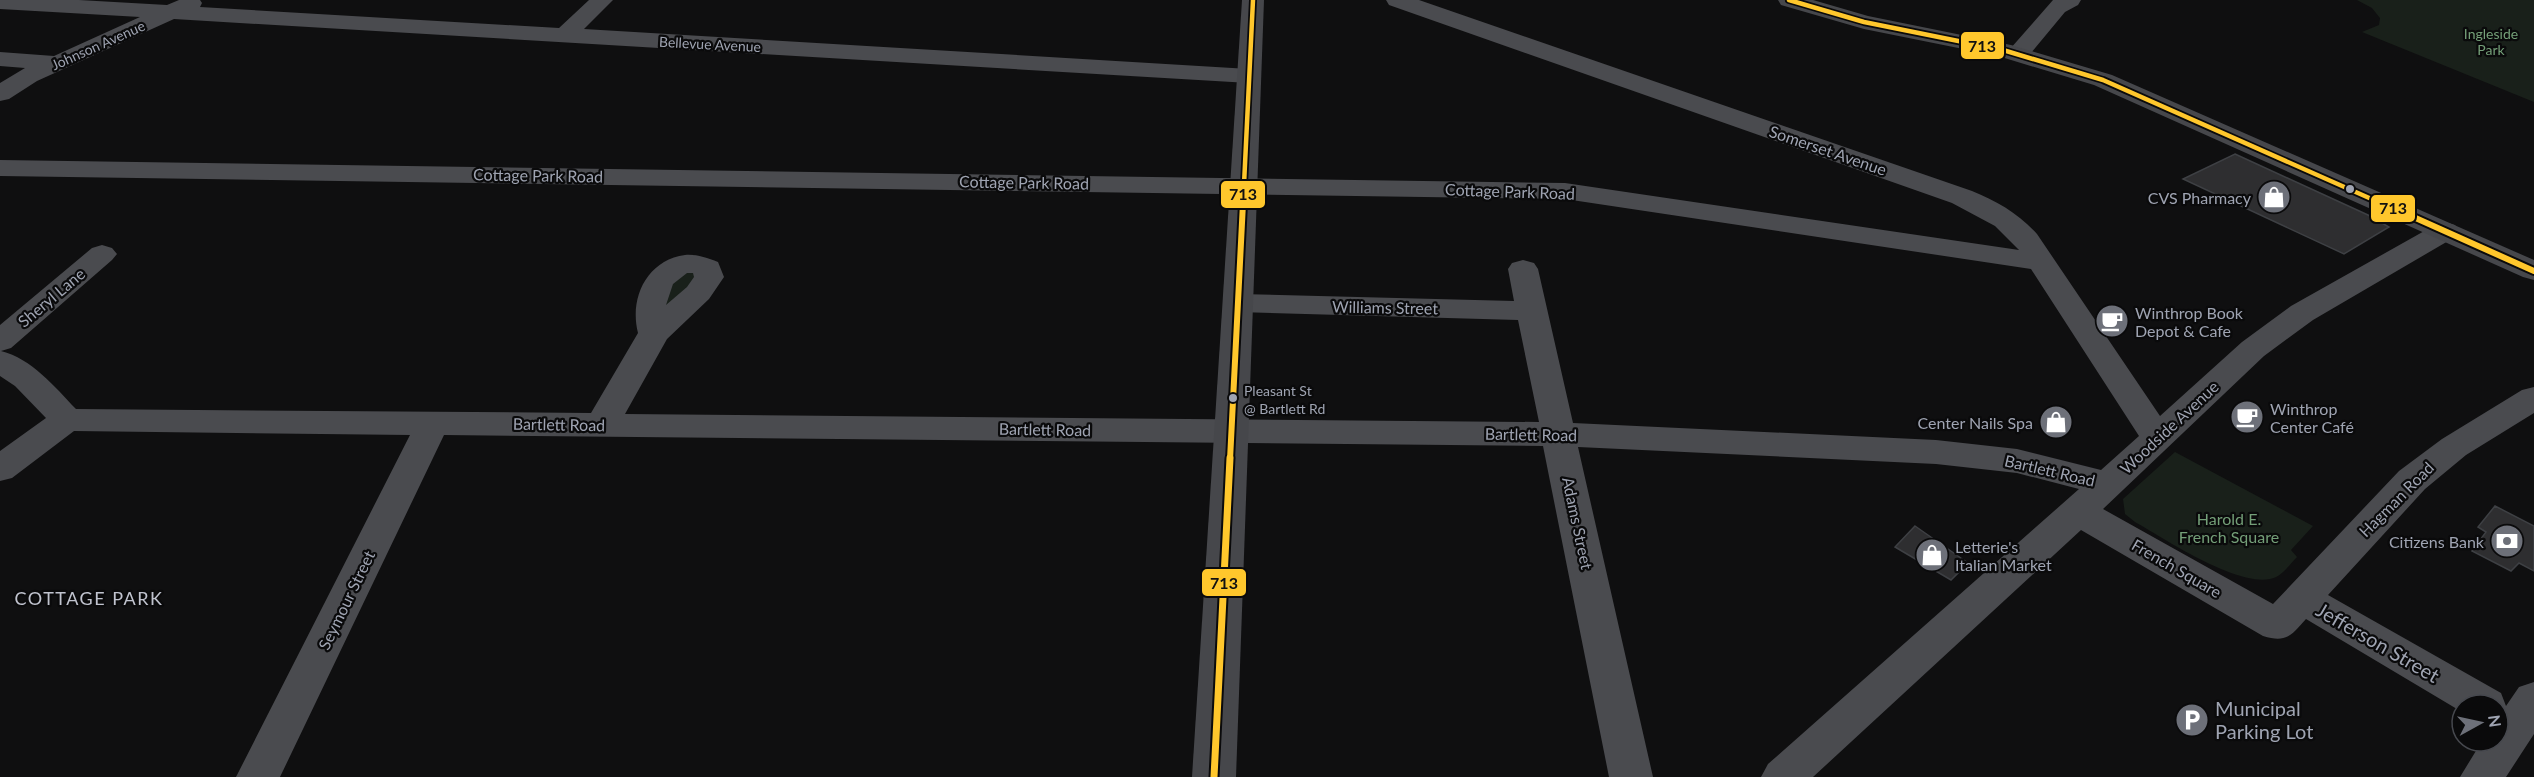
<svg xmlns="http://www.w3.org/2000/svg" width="2534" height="777" viewBox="0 0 2534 777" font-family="Lato,sans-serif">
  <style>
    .green { fill: #19201a }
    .building { fill: #2e2e30; stroke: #3e4044; stroke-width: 1.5 }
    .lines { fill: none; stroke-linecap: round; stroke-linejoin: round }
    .minor { fill: #4a4b4f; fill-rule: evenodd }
    .major { fill: #46474b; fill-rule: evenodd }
    .bus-1-far2-casing { stroke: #0a0a0b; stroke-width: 8 }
    .bus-1-far1-casing { stroke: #0a0a0b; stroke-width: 10 }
    .bus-1-casing { stroke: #0a0a0b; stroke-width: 11 }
    .bus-1-far2 { stroke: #ffc72c; stroke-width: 4.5 }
    .bus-1-far1 { stroke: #ffc72c; stroke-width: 6 }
    .bus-1 { stroke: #ffc72c; stroke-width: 7 }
    .bus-dot { fill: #9fa4b2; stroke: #0a0a0b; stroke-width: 2 }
    .labels { text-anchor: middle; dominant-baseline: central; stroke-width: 4.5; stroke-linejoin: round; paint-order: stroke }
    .far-park-label { font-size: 14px; fill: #749f78; stroke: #0a0a0b }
    .far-street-label { font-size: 14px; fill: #9fa4b2; stroke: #0a0a0b }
    .bus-label { font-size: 14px; fill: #9fa4b2; stroke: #0a0a0b; text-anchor: start }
    .street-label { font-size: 16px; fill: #9fa4b2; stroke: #0a0a0b }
    .poi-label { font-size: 16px; fill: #9fa4b2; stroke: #0a0a0b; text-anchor: end }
    .park-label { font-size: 16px; fill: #749f78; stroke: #0a0a0b }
    .neighbourhood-label { font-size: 18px; letter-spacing: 1.5px; fill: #c0c3ce; stroke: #0a0a0b }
    .near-street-label { font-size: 20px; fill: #9fa4b2; stroke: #0a0a0b }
    .near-poi-label { font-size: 20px; fill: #9fa4b2; stroke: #0a0a0b; text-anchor: start }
    .line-badge { stroke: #0a0a0b; stroke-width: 2 }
    .pale-badge-label { font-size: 16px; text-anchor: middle; font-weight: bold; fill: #111 }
  </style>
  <rect width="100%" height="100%" fill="#0f0f10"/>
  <g class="green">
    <path d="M2357,0H2534V102L2362,32L2379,25L2380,18L2372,8Z"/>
    <path d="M686,270L698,275L670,310L660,305L663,291Z"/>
    <path d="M2175,452L2313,526L2291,550L2297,557C2291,563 2284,573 2276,577C2244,592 2165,539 2135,522L2125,514L2123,499Z"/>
  </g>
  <g class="building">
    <path d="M2235,154L2368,215L2389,227L2344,254L2183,179Z"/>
    <path d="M2495,506L2534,526V571L2519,563L2511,571L2472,551L2486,532L2478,527Z"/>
    <path d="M1915,526L1968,563L1951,580L1895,547Z"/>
  </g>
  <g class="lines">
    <g class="minor">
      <path d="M0,0H79L167,5L179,0H200L202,3L200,7L559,28L589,0H613L584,29L1249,69L1258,71L1261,76L1258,81L1249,83L174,19L37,81L9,99L0,101V83L25,68L0,66V52L54,56L140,17L0,9Z"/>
      <path d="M1386,0H1419L1972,191C1997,201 2019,214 2037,234L2160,416L2242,342L2291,306L2435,225L2445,222L2455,225L2459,231L2455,237L2313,320L2264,356L2103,509L2273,604L2399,471L2442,439L2522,390L2534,387V413L2466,455L2425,489L2328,595L2501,693L2506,706L2519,687L2534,682V734L2506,777H2460L2482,741H2498V705H2462V712L2306,619C2291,636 2286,643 2263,636L2081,530L1813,777H1761L1768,764L2079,489L2017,473L1936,464L1578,447L1653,777H1609L1543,446L444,435L280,777H236L410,435L74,431L12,478L0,481V451L46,418L15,386L0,376V325L92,248L102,245L112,248L117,254L112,260L11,348L1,351C32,359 54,386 76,409L591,413L638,333C629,298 647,260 685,255C696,254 707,258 718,262L724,277L709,299L667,339L625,414L1539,422L1518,320L1238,312L1227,310L1223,303L1227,296L1238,294L1514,301L1508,269L1512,263L1523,260L1534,263L1538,269L1573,423L1936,440L2017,449L2101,470L2139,436L2031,269L1565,199L0,176V160L1565,183L2019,250L1995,226L1952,203L1389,5ZM687,273H693L694,277L687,287L666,305L673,284Z"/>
      <path d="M2053,0H2081L2078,5L2065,12L2026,59L2018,61L2010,59L2006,54L2010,49Z"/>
    </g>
    <g class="major">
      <path d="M1242,0H1264L1236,777H1192Z"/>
      <path d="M1778,0H1813L1868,16L2011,45L2112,75L2534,260V280L2523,277L2094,85L1998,56L1864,29L1781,5Z"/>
    </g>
    <g class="bus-1-far2-casing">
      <g id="bus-1-far2">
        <path d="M1789,0L1864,22L2003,50L2103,80L2385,205"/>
        <path d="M1243,205L1253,0"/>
      </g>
    </g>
    <g class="bus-1-far1-casing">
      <g id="bus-1-far1">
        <path d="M2382,203L2534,271"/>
        <path d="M1230,460L1243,203"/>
      </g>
    </g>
    <g class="bus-1-casing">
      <path id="bus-1" d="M1214,777L1230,458"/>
    </g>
    <use href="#bus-1-far2" class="bus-1-far2"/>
    <use href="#bus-1-far1" class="bus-1-far1"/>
    <use href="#bus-1" class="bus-1"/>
  </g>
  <defs>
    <g id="shop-disc" transform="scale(1.725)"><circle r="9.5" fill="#6d7079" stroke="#0a0a0b"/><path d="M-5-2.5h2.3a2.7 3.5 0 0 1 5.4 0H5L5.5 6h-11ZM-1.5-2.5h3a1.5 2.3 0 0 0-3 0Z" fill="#fff"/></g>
    <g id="cafe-disc" transform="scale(1.725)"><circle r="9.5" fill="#6d7079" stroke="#0a0a0b"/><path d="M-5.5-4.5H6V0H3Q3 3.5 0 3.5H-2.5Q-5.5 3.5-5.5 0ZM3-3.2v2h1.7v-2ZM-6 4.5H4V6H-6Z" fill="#fff"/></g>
    <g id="bank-disc" transform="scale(1.725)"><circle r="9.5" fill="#6d7079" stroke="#0a0a0b"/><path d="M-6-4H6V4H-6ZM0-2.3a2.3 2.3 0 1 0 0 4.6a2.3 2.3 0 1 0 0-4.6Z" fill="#fff"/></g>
    <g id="parking-disc" transform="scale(1.725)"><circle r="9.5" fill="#6d7079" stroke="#0a0a0b"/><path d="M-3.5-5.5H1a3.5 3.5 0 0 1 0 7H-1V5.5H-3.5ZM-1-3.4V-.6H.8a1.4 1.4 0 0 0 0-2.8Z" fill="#fff"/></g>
  </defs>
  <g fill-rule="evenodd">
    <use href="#shop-disc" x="2274" y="197"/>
    <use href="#cafe-disc" x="2112" y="321"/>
    <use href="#cafe-disc" x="2247" y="417"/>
    <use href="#shop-disc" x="2056" y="422"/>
    <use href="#bank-disc" x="2507" y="541"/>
    <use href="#shop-disc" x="1932" y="555"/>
    <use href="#parking-disc" x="2192" y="720"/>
  </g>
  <g class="bus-dot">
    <circle cx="2350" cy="189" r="5"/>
    <circle cx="1233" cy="398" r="5"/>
  </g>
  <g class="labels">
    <g class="far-park-label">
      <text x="2491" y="33">Ingleside<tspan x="2491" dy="16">Park</tspan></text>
    </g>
    <g class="far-street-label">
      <text transform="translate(710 44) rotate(3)">Bellevue Avenue</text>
      <text transform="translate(98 45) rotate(-24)">Johnson Avenue</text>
    </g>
    <g class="bus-label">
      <text x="1244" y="390">Pleasant St<tspan x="1244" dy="18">@ Bartlett Rd</tspan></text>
    </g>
    <g class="street-label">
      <text transform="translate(1828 150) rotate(19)">Somerset Avenue</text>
      <text transform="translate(538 175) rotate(1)">Cottage Park Road</text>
      <text transform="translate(1024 182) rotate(1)">Cottage Park Road</text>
      <text transform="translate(1510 191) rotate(2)">Cottage Park Road</text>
      <text transform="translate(51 297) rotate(-40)">Sheryl Lane</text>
      <text transform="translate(1385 307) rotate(1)">Williams Street</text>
      <text transform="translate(559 424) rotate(1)">Bartlett Road</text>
      <text transform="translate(2169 427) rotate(-43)">Woodside Avenue</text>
      <text transform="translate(1045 429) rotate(1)">Bartlett Road</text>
      <text transform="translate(1531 434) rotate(1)">Bartlett Road</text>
      <text transform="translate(2050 470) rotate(13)">Bartlett Road</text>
      <text transform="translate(2396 499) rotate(-45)">Hagman Road</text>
      <text transform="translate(1578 523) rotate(78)">Adams Street</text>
      <text transform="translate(2177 568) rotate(30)">French Square</text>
      <text transform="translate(346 600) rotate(-64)">Seymour Street</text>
    </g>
    <g class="poi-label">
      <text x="2251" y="197">CVS Pharmacy</text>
      <text x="2135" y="312" text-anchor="start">Winthrop Book<tspan x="2135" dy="18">Depot &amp; Cafe</tspan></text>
      <text x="2270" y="408" text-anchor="start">Winthrop<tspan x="2270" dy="18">Center Café</tspan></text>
      <text x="2033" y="422">Center Nails Spa</text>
      <text x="2484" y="541">Citizens Bank</text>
      <text x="1955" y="546" text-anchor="start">Letterie's<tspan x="1955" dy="18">Italian Market</tspan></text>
    </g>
    <g class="park-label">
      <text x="2229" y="518">Harold E.<tspan x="2229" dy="18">French Square</tspan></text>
    </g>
    <g class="neighbourhood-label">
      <text x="89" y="598">COTTAGE PARK</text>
    </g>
    <g class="near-street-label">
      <text transform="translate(2378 642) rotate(30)">Jefferson Street</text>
    </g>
    <g class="near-poi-label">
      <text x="2215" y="708">Municipal<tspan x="2215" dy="23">Parking Lot</tspan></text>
    </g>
  </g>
  <g class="line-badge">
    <rect x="1960" y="31" width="45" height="29" rx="6" fill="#ffc72c"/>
    <rect x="1220" y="180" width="46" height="29" rx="6" fill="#ffc72c"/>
    <rect x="2370" y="194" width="46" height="29" rx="6" fill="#ffc72c"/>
    <rect x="1201" y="568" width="46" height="29" rx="6" fill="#ffc72c"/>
  </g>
  <g class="pale-badge-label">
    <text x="1982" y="52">713</text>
    <text x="1243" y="200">713</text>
    <text x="2393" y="214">713</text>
    <text x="1224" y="589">713</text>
  </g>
  <g transform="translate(2480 723) rotate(82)"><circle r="28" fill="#0a0a0b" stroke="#46484e" stroke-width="1.5"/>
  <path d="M0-4.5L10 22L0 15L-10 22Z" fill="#6d7079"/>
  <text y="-9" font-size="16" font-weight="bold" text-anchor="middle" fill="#9fa4b2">N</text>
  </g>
</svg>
